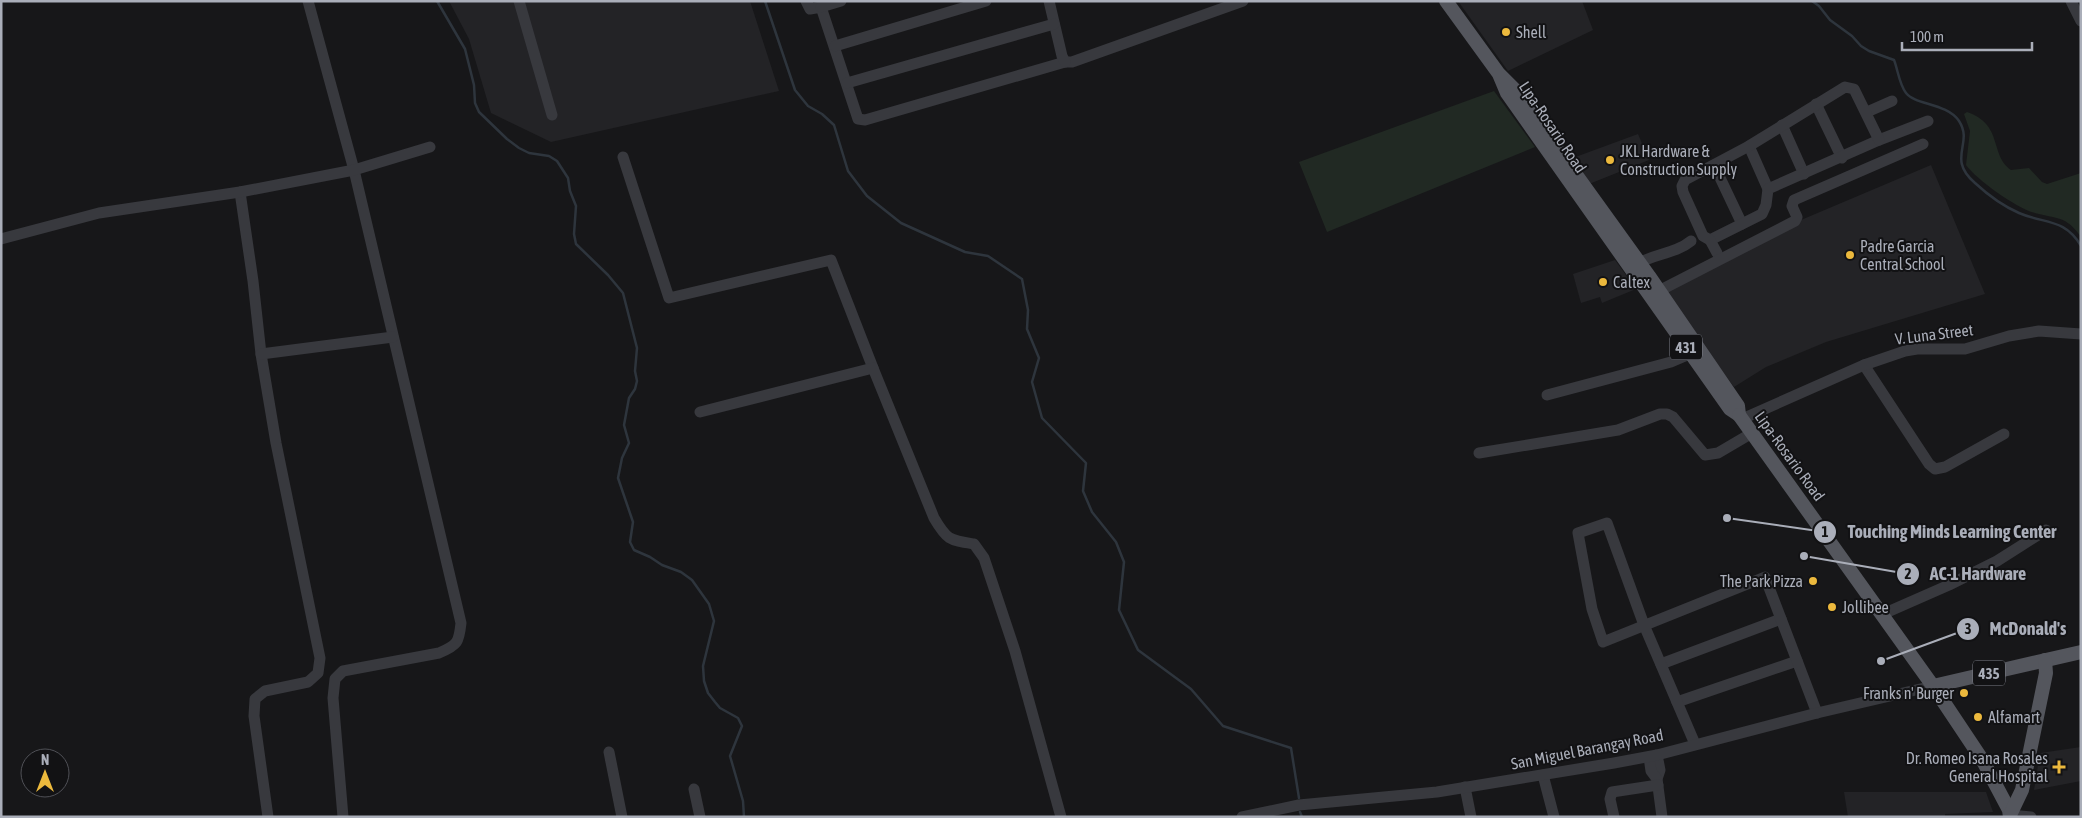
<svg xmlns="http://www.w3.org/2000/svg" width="2082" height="818" viewBox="0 0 2082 818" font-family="'Asap Condensed',sans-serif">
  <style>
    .built { fill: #232326 }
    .green { fill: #212923 }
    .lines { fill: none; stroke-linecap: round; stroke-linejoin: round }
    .stream { stroke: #2e353d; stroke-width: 2.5 }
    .minor { stroke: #38393e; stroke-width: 11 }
    .major { stroke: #54565d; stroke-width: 14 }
    .poi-dot { fill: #ecb93d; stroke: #121214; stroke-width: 2 }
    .labels { text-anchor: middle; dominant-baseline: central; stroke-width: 4; stroke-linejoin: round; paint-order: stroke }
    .shield { fill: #121214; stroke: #7c7f88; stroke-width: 1 }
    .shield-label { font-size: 15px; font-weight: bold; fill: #aaaeb9 }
    .poi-label { font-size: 16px; fill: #aaaeb9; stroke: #121214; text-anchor: start }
    .street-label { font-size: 16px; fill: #aaaeb9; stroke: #121214 }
    .leader { fill: none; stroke: #aaaeb9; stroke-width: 2 }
    .callout-dot { fill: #aaaeb9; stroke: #121214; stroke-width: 2 }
    .mark-label { font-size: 15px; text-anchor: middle; font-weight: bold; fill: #111 }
    .callout-label { font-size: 18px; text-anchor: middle; font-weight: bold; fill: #aaaeb9; stroke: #121214; stroke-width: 4; stroke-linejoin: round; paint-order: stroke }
  </style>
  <rect width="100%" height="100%" fill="#171719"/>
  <g class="built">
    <path d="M449,1H750L779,91L551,142L491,113L469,39Z"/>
    <path d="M1458,1H1582L1593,30L1508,71Z"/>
    <path d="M1638,134L1649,160L1589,184L1570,159Z"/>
    <path d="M1931,165L1985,294L1826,342L1766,367L1734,387L1663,291L1801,220Z"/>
    <path d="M1615,260L1636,289L1602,303L1600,297L1581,303L1573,274Z"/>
    <path d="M2081,747V781L2034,790L2040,753Z"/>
    <path d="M1844,792H1986L1993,812L1945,814V817H1848Z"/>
  </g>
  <g class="green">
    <path d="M1494,91L1535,147L1327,232L1299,162Z"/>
    <path d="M1967,112C2004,125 1989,154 2011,170L2029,168L2042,182L2047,184L2081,173V237C2066,215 2056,219 2035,213C2016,208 1977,180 1966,165L1970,131L1964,114Z"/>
  </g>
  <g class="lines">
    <g class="stream">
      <path d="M437,1L465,49L474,85L475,103L479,112L507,139L519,148L529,153L549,156L557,161L568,178L570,191L576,206L574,234L576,244L608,275L623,293L637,348L635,371L637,381L635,389L629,398L624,425L629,443L622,458L618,478L633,522L630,542L634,550L650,557L662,565L681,572L692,580L709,604L714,621L703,666L704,681L708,693L715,702L720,708L738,718L742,726L730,756L743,801L744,817"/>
      <path d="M765,1L795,90L808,106L822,114L834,125L848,171L867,196L901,223L965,252L988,256L1022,279L1028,310L1027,329L1039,358L1032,382L1042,418L1086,463L1083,491L1092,512L1116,542L1124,562L1119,610L1138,650L1191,689L1223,726L1291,748L1299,798"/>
      <path d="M1812,1L1819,6L1830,20L1852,36L1861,46L1869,51L1894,60C1898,70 1899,84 1906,93C1915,105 1947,103 1959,121C1974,144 1946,158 1975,183C1988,195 2003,206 2019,213C2044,224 2065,218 2081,246"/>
      <path d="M1300,812L1302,817"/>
    </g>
    <g class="minor">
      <path d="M308,1L354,170L461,623C459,642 458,645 439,653L343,671L335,679L333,698L343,817"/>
      <path d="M519,1L552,115"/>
      <path d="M806,1L810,9L821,7L858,119L865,120L1065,62H1072L1243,1"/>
      <path d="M1049,1L1062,56L1065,62"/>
      <path d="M2071,1L2081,21"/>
      <path d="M821,7L841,1"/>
      <path d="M835,46L986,1"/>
      <path d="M847,83L1054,24"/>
      <path d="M1816,104L1842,158"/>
      <path d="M1867,112L1892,101"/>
      <path d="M1782,125L1804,174"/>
      <path d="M1749,146L1768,189"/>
      <path d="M623,157L669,298L831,260L873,368"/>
      <path d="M1714,165L1742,224"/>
      <path d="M240,192L253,281L261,354L276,443L320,658L318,673L308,682L265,691L255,699L254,716L268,817"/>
      <path d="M1,239L99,213L240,192L354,170L430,147"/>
      <path d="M1710,240L1762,214L1766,205L1768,189L1879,140L1928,121"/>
      <path d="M1717,253L1710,240L1703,236L1683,192L1682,186L1685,180L1749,146L1845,87L1854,89L1879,140"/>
      <path d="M1634,266C1652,253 1674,255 1691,241"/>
      <path d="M1651,295L1795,221L1797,217L1792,206L1794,200L1923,144"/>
      <path d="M261,354L393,337"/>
      <path d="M1864,365L1929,464L1935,469L1945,467L2004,434"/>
      <path d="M1547,395L1671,362L1685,356L1697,348"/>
      <path d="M700,412L873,368L934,518C947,540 949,540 974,544L984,558L1015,651L1061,817"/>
      <path d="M1742,419L1864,365L1905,351L1917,349H1965L2009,336L2039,331L2081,334"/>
      <path d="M1479,453L1618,430L1660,414H1667L1673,417L1705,455L1718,453L1752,433"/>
      <path d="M1883,614L1949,585L1997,561L2046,530"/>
      <path d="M1661,664L1781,619"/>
      <path d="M1677,702L1797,661"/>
      <path d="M1695,744L1644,625L1607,523L1578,533L1592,609L1603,642L1765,577L1817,713"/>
      <path d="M609,752L622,817"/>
      <path d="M1657,755L1660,770L1657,779L1662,817"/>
      <path d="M1649,757L1651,771L1657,779"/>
      <path d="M1543,775L1554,817"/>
      <path d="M1465,787L1471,817"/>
      <path d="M694,789L700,817"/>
      <path d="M2010,815L2031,817"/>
      <path d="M1242,817L1299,805L1437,792L1614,763L1657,755L1817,713L1933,686"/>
      <path d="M1614,817L1610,799L1612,792L1658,785"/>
    </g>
    <g class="major">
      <path d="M1446,1L1499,74L1515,90L1649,276L1738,406L1739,415L1730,409L1507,93L1499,74"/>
      <path d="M1739,415L1933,686L1983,761L2009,810L2010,817"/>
      <path d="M1933,686L2081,652"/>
      <path d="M2010,815L2022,790L2046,673L2045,660"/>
    </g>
  </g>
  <g class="poi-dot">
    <circle cx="1506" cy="32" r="5"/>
    <circle cx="1610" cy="160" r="5"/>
    <circle cx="1850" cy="255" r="5"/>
    <circle cx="1603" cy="282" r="5"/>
    <circle cx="1813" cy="581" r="5"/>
    <circle cx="1832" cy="607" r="5"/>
    <circle cx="1964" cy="693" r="5"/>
    <circle cx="1978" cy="717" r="5"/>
    <path d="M2056.5 759.5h5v5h5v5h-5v5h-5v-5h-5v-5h5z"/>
  </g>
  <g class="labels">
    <g class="shield">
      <rect x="1670" y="334.5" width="32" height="25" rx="4"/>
      <rect x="1973" y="660.5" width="32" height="25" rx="4"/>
    </g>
    <g class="shield-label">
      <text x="1686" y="347">431</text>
      <text x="1989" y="673">435</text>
    </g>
    <g class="poi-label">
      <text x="1516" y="32">Shell</text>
      <text x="1620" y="151">JKL Hardware &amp;<tspan x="1620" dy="18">Construction Supply</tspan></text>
      <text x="1860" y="246">Padre Garcia<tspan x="1860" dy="18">Central School</tspan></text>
      <text x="1613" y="282">Caltex</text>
      <text x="1803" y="581" text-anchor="end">The Park Pizza</text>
      <text x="1842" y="607">Jollibee</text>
      <text x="1954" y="693" text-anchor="end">Franks n' Burger</text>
      <text x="1988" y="717">Alfamart</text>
      <text x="2048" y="758" text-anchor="end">Dr. Romeo Isana Rosales<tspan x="2048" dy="18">General Hospital</tspan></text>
    </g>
    <g class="street-label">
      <text transform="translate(1553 127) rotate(56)">Lipa-Rosario Road</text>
      <text transform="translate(1934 334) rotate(-7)">V. Luna Street</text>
      <text transform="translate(1790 456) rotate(54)">Lipa-Rosario Road</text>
      <text transform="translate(1587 749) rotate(-11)">San Miguel Barangay Road</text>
    </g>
  </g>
  <path class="leader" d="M1727 518L1825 532M1804 556L1908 574M1881 661L1968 629"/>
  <g class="callout-dot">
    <circle cx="1727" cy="518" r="5"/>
    <circle cx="1804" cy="556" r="5"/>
    <circle cx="1881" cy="661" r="5"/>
    <circle cx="1825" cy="532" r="12"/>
    <circle cx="1908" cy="574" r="12"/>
    <circle cx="1968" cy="629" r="12"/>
  </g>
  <g class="mark-label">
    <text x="1825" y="537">1</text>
    <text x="1908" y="579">2</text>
    <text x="1968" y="634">3</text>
  </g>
  <g class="callout-label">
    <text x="1952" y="538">Touching Minds Learning Center</text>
    <text x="1978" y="580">AC-1 Hardware</text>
    <text x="2028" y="635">McDonald's</text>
  </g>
  <rect width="2082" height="818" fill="none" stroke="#aaaeb9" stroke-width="5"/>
  <g transform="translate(45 773)"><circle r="24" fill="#121214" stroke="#4f5056"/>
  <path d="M0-4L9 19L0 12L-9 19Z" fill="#ecb93d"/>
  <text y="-8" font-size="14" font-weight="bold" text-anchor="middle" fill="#aaaeb9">N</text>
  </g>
  <path d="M1902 42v8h130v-8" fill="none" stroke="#aaaeb9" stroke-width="2.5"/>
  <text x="1910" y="42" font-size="15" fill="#aaaeb9" stroke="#121214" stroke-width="4" paint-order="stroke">100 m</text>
</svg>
